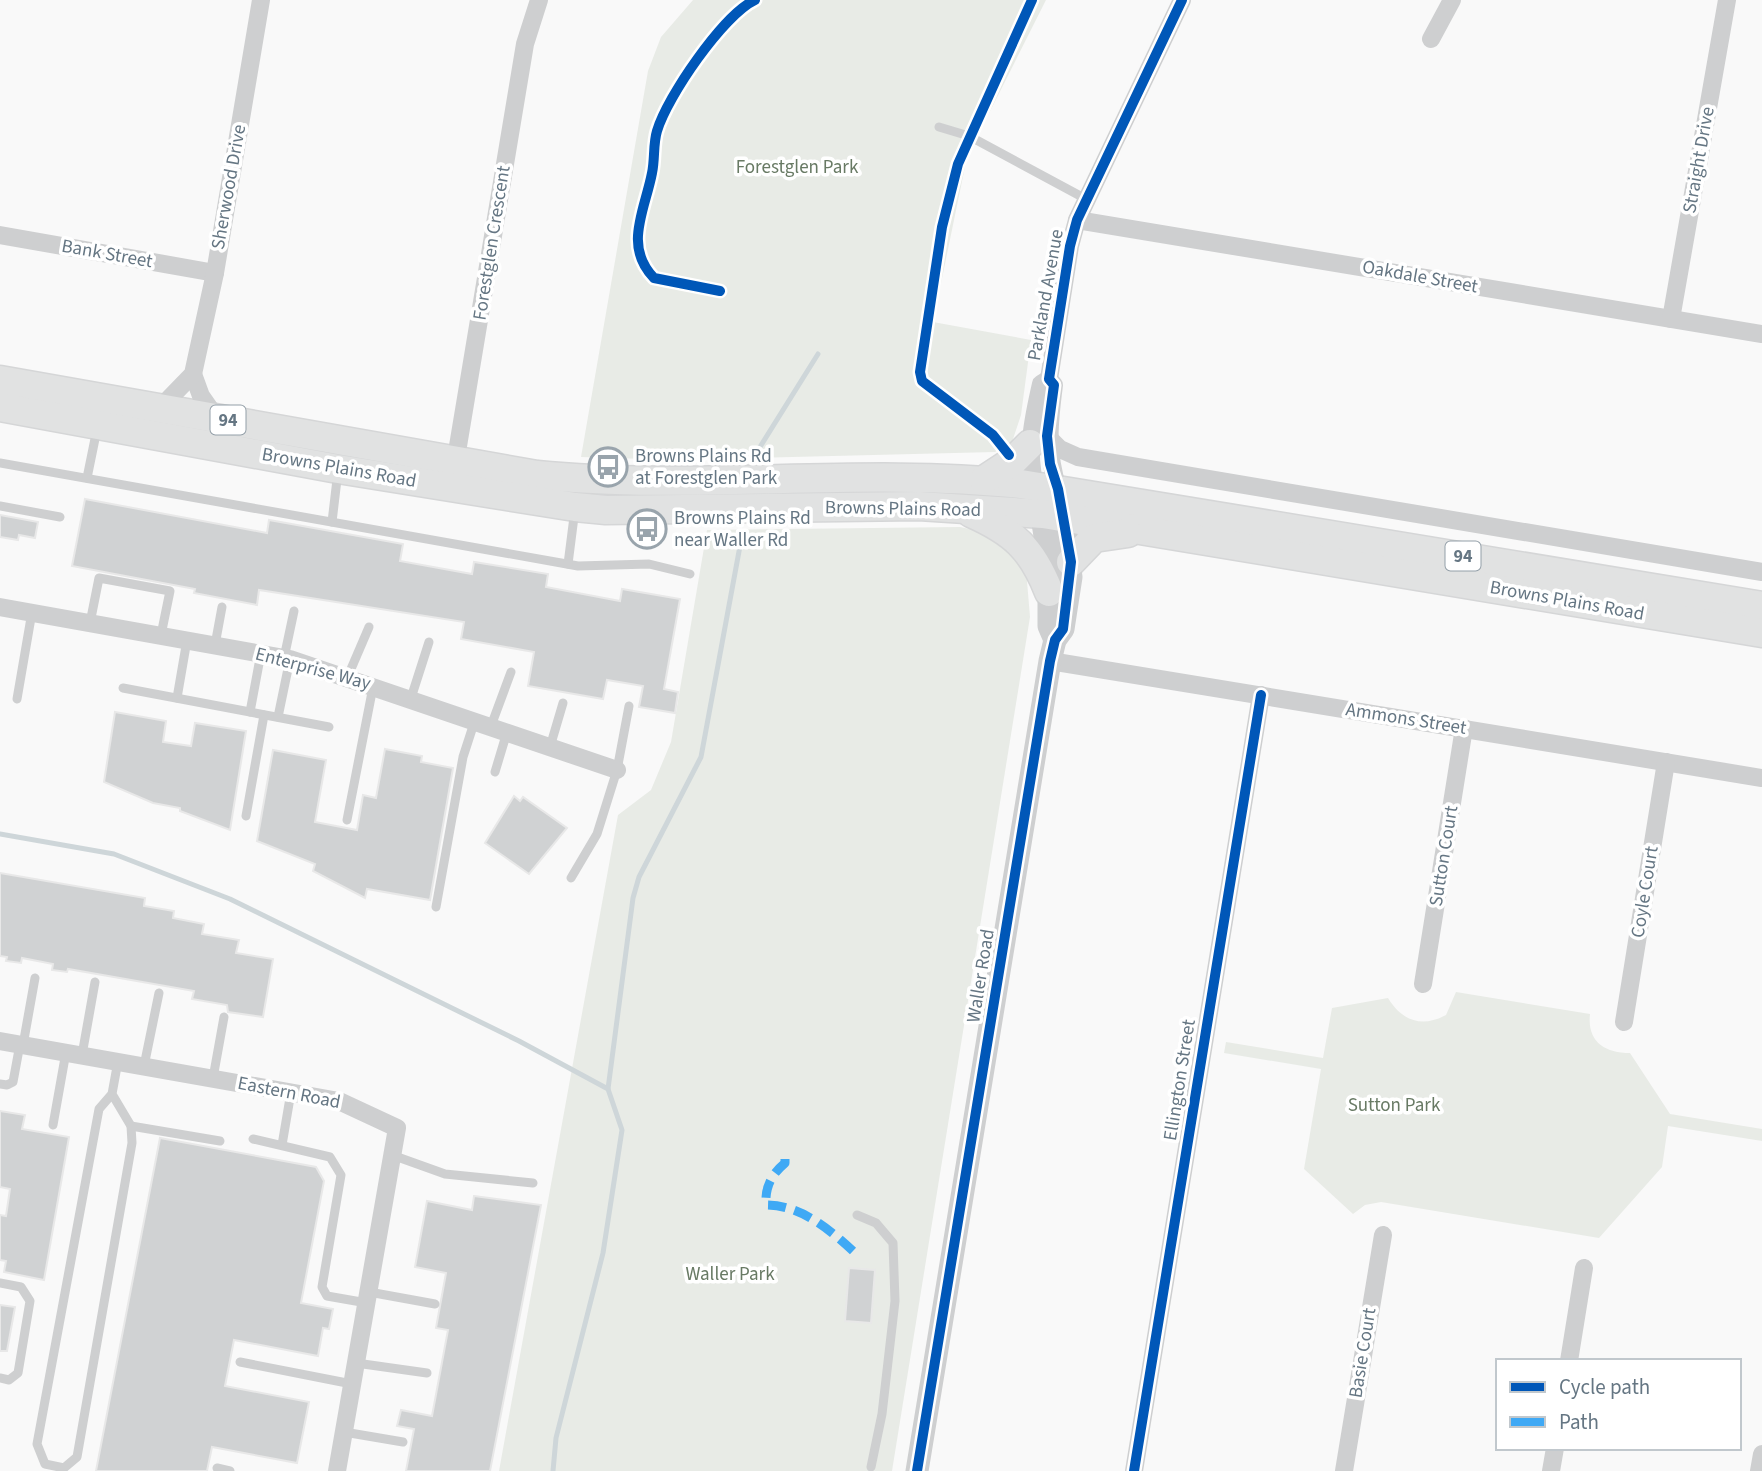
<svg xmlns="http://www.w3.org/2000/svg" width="1762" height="1471" viewBox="0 0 1762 1471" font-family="'Source Sans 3',sans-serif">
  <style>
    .green { fill: #e8ebe6 }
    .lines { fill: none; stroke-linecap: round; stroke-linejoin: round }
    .stream { stroke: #ced6d9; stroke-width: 5 }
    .building { fill: #d0d2d3; stroke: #e8e8e8; stroke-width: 2 }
    .primary-casing { stroke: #d5d6d7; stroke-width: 31 }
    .service { stroke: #cecfd0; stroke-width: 9 }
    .minor { stroke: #cecfd0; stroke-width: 18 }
    .tertiary { stroke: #cecfd0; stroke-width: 23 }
    .primary { stroke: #e1e2e2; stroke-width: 28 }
    .quiet { stroke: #3fa9f5; stroke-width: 9; stroke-dasharray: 18 9; stroke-linecap: butt }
    .cycleway-casing { stroke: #fff; stroke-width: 15 }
    .cycleway { stroke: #0057b8; stroke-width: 10 }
    .labels { text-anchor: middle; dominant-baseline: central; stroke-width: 7; stroke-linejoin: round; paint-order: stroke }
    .shield { fill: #fff; stroke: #939fa8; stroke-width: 2 }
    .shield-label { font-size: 18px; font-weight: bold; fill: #657683 }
    .street-label { font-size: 19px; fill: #657683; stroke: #fff }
    .park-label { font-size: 19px; fill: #687a64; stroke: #fff }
    .poi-label { font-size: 19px; fill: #657683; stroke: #fff; text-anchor: start }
  </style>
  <rect width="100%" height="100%" fill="#f9f9f9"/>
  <g class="green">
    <path d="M693,0H1046L967,157L933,322L1031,340L1021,415L1012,442L995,452L677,460L581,457L648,71L661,37Z"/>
    <path d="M960,527L998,535L1026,569L1030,617L892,1471H499L618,815L651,790L671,742L707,530Z"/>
    <path d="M1456,992L1590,1014C1587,1041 1604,1053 1630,1053L1670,1114L1762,1129V1141L1668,1126L1662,1167L1599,1238L1381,1202L1365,1205L1353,1214L1304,1169L1321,1069L1224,1053L1226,1042L1323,1058L1332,1008L1388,998C1402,1021 1422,1028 1446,1015Z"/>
  </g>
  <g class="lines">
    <g class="stream">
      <path d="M760,447L818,354"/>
      <path d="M0,834L114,854L230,899L519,1041L608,1089L622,1130L603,1253L556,1438L553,1471"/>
      <path d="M608,1089L633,898L639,877L701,757L740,546"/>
    </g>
  </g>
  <g class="building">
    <path d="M85,499L267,533L269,520L403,544L400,561L472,574L474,562L548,574L546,587L620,601L622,589L680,599L664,689L678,692L675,713L639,707L643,686L607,680L603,699L528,686L534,652L461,639L464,622L259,590L257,605L194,593L195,589L72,566Z"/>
    <path d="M0,515L38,522L35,538L19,535L18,540L0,537Z"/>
    <path d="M115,712L166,721L163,742L191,746L195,723L246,731L230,830L180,811V808L153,803L104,782Z"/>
    <path d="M385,749L422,756L421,762L453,768L430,900L367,889L365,898L313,871L315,864L257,841L273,750L326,760L315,822L357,830L363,795L376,798Z"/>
    <path d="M514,796L520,801L523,797L567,828L529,874L485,843Z"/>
    <path d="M0,873L145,898L144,906L174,911L173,918L204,924L202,934L239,940L236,953L273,959L263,1017L228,1012L227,1005L192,999L194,991L68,969L67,972L52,970L53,964L22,958L21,963L6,961L7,957L0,956Z"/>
    <path d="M0,1111L25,1115L22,1129L69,1137L44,1280L4,1272L6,1261L0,1260V1215L6,1216L10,1189L0,1187Z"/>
    <path d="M160,1138L316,1167L324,1181L301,1303L333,1309L329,1329L323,1328L318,1356L234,1340L225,1386L309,1402L297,1463L212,1447L207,1471H96Z"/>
    <path d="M474,1196L541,1205L490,1471H406L414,1429L397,1426L401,1410L432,1416L448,1330L436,1328L446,1273L415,1267L427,1201L472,1210Z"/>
    <path d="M849,1268L875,1270L871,1323L845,1321Z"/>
    <path d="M0,1305L15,1307L7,1351H0Z"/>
  </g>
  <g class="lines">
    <g class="primary-casing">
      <g id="primary">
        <path d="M0,380L537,475C698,491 860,467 1021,484L1762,606"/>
        <path d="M0,407L338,469L575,507L606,510L919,506L1043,514L1762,633"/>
        <path d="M984,480L1013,461L1030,444"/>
        <path d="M971,513C1014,532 1032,549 1049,592"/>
        <path d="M1071,562L1094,538L1128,533"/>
      </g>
    </g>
    <g class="service">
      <path d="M939,127L969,136L1086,199"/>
      <path d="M0,463L578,566L649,564L690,574"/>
      <path d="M87,478L97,429"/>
      <path d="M0,506L60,517"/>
      <path d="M332,522L338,471"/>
      <path d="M568,564L575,509"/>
      <path d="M90,623L99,578L170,591L161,635"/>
      <path d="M215,645L222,607"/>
      <path d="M284,658L294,611"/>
      <path d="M348,676L369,627"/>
      <path d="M123,688L329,727"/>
      <path d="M177,698L187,640"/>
      <path d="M411,698L429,642"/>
      <path d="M17,699L32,612"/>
      <path d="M250,712L261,653"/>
      <path d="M278,717L290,659"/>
      <path d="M491,726L511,672"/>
      <path d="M550,747L563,703"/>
      <path d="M495,772L507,732"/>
      <path d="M246,816L264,715"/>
      <path d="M347,820L373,687"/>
      <path d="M571,878L597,834L617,770L629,706"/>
      <path d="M436,907L463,757L475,720"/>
      <path d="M23,1045L35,978"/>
      <path d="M82,1055L95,982"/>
      <path d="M144,1066L159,993"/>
      <path d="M213,1078L224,1017"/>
      <path d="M0,1084L7,1085L13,1082L20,1044"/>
      <path d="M112,1094L99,1109L37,1444L45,1464L64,1468L77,1457L132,1143L131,1126L112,1094L118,1061"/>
      <path d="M53,1125L66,1052"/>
      <path d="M131,1126L220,1141"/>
      <path d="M253,1139L330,1157L341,1175L322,1287L327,1296L367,1303"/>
      <path d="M282,1145L291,1092"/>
      <path d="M392,1155L445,1174L533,1183"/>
      <path d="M857,1215L876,1223L893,1243L895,1301L882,1414L871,1467"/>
      <path d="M0,1283L21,1287L30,1301L18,1373L9,1380L0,1378"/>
      <path d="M369,1292L435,1304"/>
      <path d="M240,1362L352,1384"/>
      <path d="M356,1363L427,1373"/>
      <path d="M344,1432L403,1442"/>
      <path d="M217,1468L230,1471"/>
    </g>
    <g class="minor">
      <path d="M1431,39L1452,0"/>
      <path d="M1077,220L1762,334"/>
      <path d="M0,235L215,273"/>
      <path d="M1671,319L1727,0"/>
      <path d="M193,374L201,396L217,419"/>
      <path d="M160,408L193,374L215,273L261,0"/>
      <path d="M1047,436L1060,449L1078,457L1762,572"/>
      <path d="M454,470L525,44L539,0"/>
      <path d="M1035,486C1026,450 1033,419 1041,384L1049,379"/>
      <path d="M1058,489C1046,452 1049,423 1054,385L1049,379L1070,246L1077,220L1182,0"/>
      <path d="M0,607L290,659L617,770"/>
      <path d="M1050,661L1762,778"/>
      <path d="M1423,984L1464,728"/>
      <path d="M1624,1022L1666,762"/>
      <path d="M0,1041L339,1101L397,1128L337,1471"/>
      <path d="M1569,1361L1584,1268"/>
      <path d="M1134,1471L1261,695"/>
      <path d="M1344,1471L1383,1235"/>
      <path d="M1551,1471L1555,1448"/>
      <path d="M1759,1471L1762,1454"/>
    </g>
    <g class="tertiary">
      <path d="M1039,498L1049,561V626L1055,640"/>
      <path d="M917,1471L1050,661L1055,640L1063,629L1071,577L1061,503"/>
    </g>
    <use href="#primary" class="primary"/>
    <path class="quiet" d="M785,1159V1163C771,1175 765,1187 766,1205C800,1205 828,1228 853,1251"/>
    <g class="cycleway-casing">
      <g id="cycleway">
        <path d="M720,291L654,278C623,246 645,210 652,173C655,159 653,144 657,131C667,97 723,15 755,0"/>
        <path d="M1009,455L993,435L922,381L920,372L942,227L958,164L1032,0"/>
        <path d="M917,1471L1050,661L1055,640L1063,629L1071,562L1058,489L1050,464L1047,436L1054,385L1049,379L1070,246L1077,220L1182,0"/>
        <path d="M1134,1471L1261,695"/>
      </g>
    </g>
    <use href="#cycleway" class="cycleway"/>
  </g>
  <defs>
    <g id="bus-ring" transform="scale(2.0125)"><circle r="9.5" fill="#fff" stroke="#99a4ac" stroke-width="1.5"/><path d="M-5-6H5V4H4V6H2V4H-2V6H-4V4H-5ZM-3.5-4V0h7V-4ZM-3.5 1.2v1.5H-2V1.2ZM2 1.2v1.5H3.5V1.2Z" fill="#99a4ac"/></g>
  </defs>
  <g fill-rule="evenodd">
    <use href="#bus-ring" x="608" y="467"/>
    <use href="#bus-ring" x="647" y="529"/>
  </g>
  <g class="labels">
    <g class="shield">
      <rect x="210.5" y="405.5" width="35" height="29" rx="5"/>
      <rect x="1445.5" y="541.5" width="35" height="29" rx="5"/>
    </g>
    <g class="shield-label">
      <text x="228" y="420">94</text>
      <text x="1463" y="556">94</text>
    </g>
    <g class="street-label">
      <text transform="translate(1699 160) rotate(-80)">Straight Drive</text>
      <text transform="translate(229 187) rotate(-80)">Sherwood Drive</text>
      <text transform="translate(492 243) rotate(-81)">Forestglen Crescent</text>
      <text transform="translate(107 254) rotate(10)">Bank Street</text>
      <text transform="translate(1420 277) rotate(10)">Oakdale Street</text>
      <text transform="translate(1046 295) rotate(-80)">Parkland Avenue</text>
      <text transform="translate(339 468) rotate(10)">Browns Plains Road</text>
      <text transform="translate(903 509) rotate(1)">Browns Plains Road</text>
      <text transform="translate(1567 601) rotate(10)">Browns Plains Road</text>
      <text transform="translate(313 669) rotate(15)">Enterprise Way</text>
      <text transform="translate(1406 719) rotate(9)">Ammons Street</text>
      <text transform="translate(1444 856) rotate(-81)">Sutton Court</text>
      <text transform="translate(1645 892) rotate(-81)">Coyle Court</text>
      <text transform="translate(981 976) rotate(-81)">Waller Road</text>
      <text transform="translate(1180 1080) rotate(-81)">Ellington Street</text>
      <text transform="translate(289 1093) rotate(11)">Eastern Road</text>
      <text transform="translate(1363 1353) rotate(-81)">Basie Court</text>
    </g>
    <g class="park-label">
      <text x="797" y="167">Forestglen Park</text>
      <text x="1394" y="1105">Sutton Park</text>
      <text x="730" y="1274">Waller Park</text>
    </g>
    <g class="poi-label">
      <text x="635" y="456">Browns Plains Rd<tspan x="635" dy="22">at Forestglen Park</tspan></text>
      <text x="674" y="518">Browns Plains Rd<tspan x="674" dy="22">near Waller Rd</tspan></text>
    </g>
  </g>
  <rect x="1496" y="1359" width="245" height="91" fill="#ffffff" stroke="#c1c8cd" stroke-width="2"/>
  <rect x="1510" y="1382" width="35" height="10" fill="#0057b8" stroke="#c1c8cd" stroke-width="2"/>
  <text x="1559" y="1394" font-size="21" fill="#657683">Cycle path</text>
  <rect x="1510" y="1417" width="35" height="10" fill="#3fa9f5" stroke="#c1c8cd" stroke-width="2"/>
  <text x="1559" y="1429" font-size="21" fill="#657683">Path</text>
</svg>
